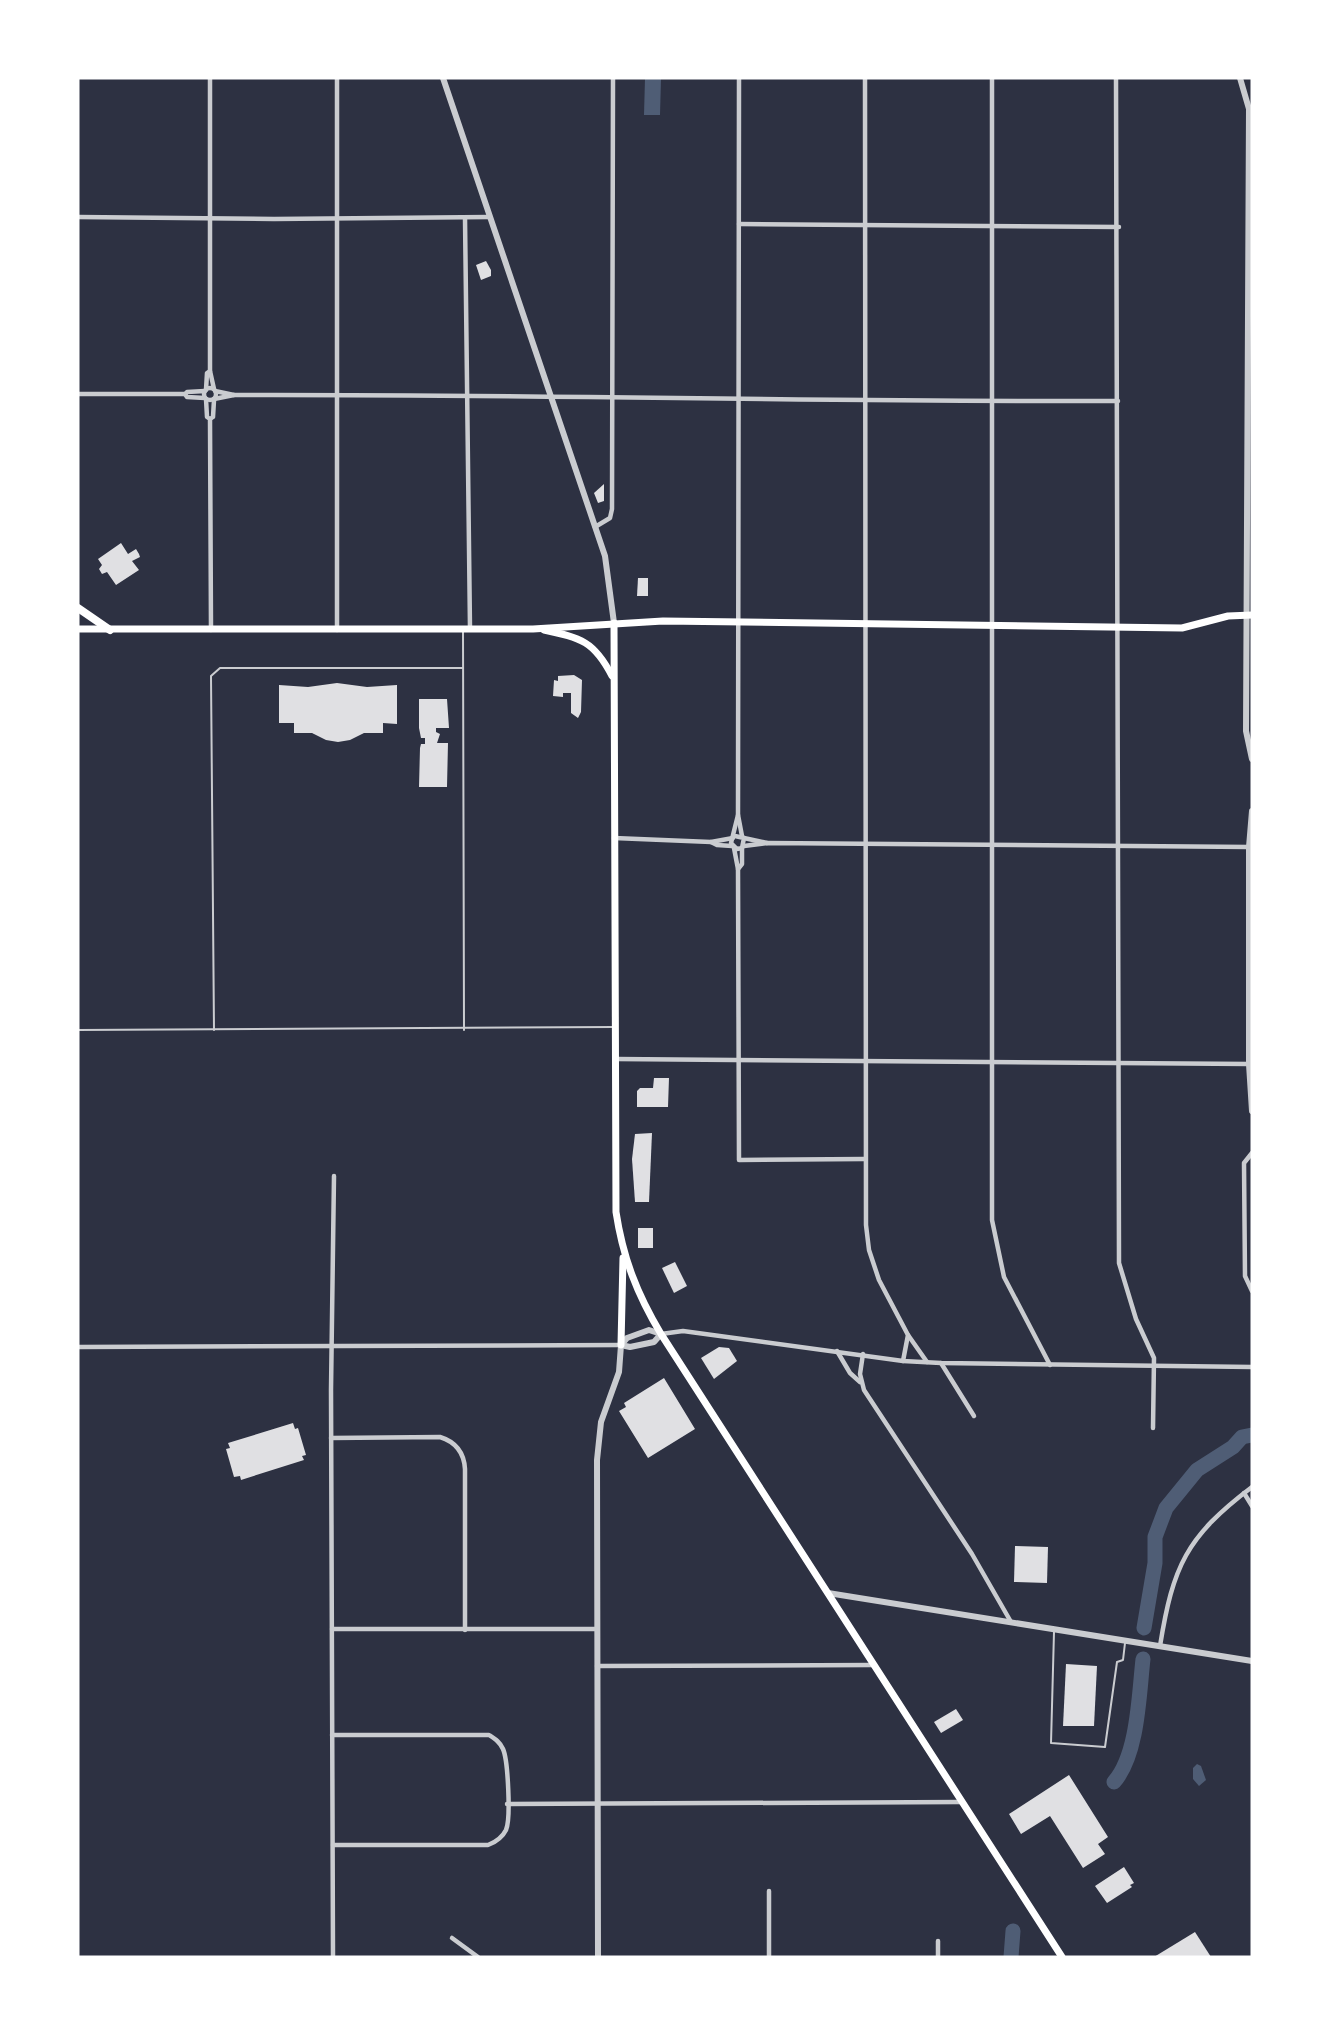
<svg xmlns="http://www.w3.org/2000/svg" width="1330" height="2035" viewBox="0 0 1330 2035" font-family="Montserrat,sans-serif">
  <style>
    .water { fill: #4f5d75 }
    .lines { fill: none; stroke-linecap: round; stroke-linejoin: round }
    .river { stroke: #4f5d75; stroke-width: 15 }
    .building { fill: #e0e0e3 }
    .service { stroke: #caccd0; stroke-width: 2 }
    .minor { stroke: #caccd0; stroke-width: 4.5 }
    .tertiary { stroke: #caccd0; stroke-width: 6 }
    .secondary { stroke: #fff; stroke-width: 7 }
    .primary { stroke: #fff; stroke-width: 8 }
  </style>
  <rect width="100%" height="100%" fill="#2d3142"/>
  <g class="water">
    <path d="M645,78H661L660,115H644Z"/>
    <path d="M1197,1764L1201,1766L1206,1780L1199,1786L1193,1779V1768Z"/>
  </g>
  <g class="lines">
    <g class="river">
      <path d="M1144,1628L1155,1563V1537L1166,1508L1197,1470L1233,1447L1242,1437L1252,1435"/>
      <path d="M1114,1782C1138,1755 1139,1694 1143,1659"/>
      <path d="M1011,1957L1013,1931"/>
    </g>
  </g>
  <g class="building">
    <path d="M486,261L491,270V276L481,280L476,265Z"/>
    <path d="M604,484V501L598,503L594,493Z"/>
    <path d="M121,543L128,554L136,549L139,554L140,557L132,561L139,570L116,585L107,572L102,574L99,569L102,565L98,559Z"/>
    <path d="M638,578H648V596H637Z"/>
    <path d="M574,675L582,680L581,712L578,718L571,713V693H563V697L553,696L554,680L558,681V676Z"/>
    <path d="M337,683L367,687L397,685V724L383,723V733H364L350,740L338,742L326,740L312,733H294V723H279V685L308,687Z"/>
    <path d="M419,699H447L449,728H436V732L440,734L437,743H448L447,787H419L420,748L421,744H425V738H421L419,728Z"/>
    <path d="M654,1078H669L668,1107H637V1091L640,1088H653Z"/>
    <path d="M652,1133L649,1202H635L632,1159L635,1134Z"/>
    <rect x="638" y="1228" width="15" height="20"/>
    <path d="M675,1262L687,1286L674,1293L662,1268Z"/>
    <path d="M719,1347L729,1348L737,1361L714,1379L701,1358Z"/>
    <path d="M664,1378L695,1429L648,1458L619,1411L626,1407L624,1403Z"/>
    <path d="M293,1423L295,1429L298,1428L306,1455L302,1456L304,1460L241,1480L240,1476L234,1477L226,1449L230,1448L228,1443Z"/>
    <path d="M1015,1546L1048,1547L1047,1583L1014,1582Z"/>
    <path d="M1066,1664L1097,1666L1094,1726H1063Z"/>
    <path d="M956,1709L963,1720L941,1733L934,1722Z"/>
    <path d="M1069,1775L1108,1837L1098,1844L1105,1854L1083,1868L1050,1816L1021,1834L1009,1814Z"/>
    <path d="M1124,1867L1134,1883L1130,1885L1132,1887L1107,1903L1095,1886Z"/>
    <path d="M1195,1932L1211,1957H1154Z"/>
  </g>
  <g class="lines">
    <g class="service">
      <path d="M463,631L464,1030"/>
      <path d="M78,1030L615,1027"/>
      <path d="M214,1030L211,676L220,668H463"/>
      <path d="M1054,1632L1051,1743L1105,1747L1117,1662L1123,1660L1125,1643"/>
      <path d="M1252,1945V1948"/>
    </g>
    <g class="minor">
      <path d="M210,78V371L214,389"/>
      <path d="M865,78L866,1225L869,1250L879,1280L908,1335L903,1361"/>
      <path d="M992,78V1220L1004,1277L1050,1365"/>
      <path d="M1116,78L1119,1263L1136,1319L1154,1358L1153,1428"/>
      <path d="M78,217L274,219L489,217"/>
      <path d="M465,218L470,629"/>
      <path d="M739,224L1119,227"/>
      <circle cx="210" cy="394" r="6"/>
      <path d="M206,390L207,373L210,371"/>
      <path d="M215,391L234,395"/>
      <path d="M78,394H185L187,392L205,391"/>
      <path d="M185,394L187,397L205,398"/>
      <path d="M206,399L207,417L210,419L211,630"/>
      <path d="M214,399L234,395C529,394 823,402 1118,401"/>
      <path d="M210,419L213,417L214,400"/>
      <path d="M595,527L610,518L612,509L613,78"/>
      <path d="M337,630V78"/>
      <path d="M738,815L742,836"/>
      <path d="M735,836L744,838L742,848L737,849L731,843L738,815L739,78"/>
      <path d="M614,838L711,842L733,838"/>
      <path d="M744,838L767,843"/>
      <path d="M711,842L717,845L732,846"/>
      <path d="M744,846L767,843L1249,847"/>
      <path d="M734,848L738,869L739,1160L864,1159"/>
      <path d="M738,869L742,864V848"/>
      <path d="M616,1059L1249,1064"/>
      <path d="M1252,1153L1244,1163L1245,1276L1252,1291"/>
      <path d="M661,1334L683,1331L903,1361L941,1363L1252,1367"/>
      <path d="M908,1335L927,1362"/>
      <path d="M78,1347L621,1345"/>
      <path d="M837,1351L850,1373L860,1382"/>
      <path d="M863,1354L860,1374L864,1390L972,1554L1011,1622"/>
      <path d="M941,1363L974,1416"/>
      <path d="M331,1438L440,1437C456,1442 464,1452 465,1469V1630"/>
      <path d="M1244,1493L1252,1506"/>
      <path d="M332,1629H597"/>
      <path d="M1160,1646C1173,1566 1186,1537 1252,1487"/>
      <path d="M597,1666L873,1665"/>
      <path d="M332,1735H489C495,1739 500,1742 503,1749C508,1760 511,1819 506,1830C502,1838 496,1842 488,1845H333"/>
      <path d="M507,1804L961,1802"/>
      <path d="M452,1938L478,1957"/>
      <path d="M938,1941V1957"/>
      <path d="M333,1957L331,1390L334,1176"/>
      <path d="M769,1957V1891"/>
    </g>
    <g class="tertiary">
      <path d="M443,78L605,556L614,623"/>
      <path d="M1240,78L1249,109L1246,731L1252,759"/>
      <path d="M1252,811L1249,847V1064L1252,1111"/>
      <path d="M649,1330L661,1334L654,1342L630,1347L621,1345L627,1338Z"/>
      <path d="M828,1593L1252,1661"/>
      <path d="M598,1957L597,1460L601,1422L619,1372L621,1345"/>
    </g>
    <g class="secondary">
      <path d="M614,623L616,1212C623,1258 637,1294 661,1334L1062,1957"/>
      <path d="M78,629H533L663,621L1182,628L1228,616L1252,615"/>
      <path d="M544,630C581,638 594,641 612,676"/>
      <path d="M621,1345L623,1258"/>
    </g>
    <path class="primary" d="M78,608L110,630"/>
  </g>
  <rect width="1330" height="2035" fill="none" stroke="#ffffff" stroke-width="159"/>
</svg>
